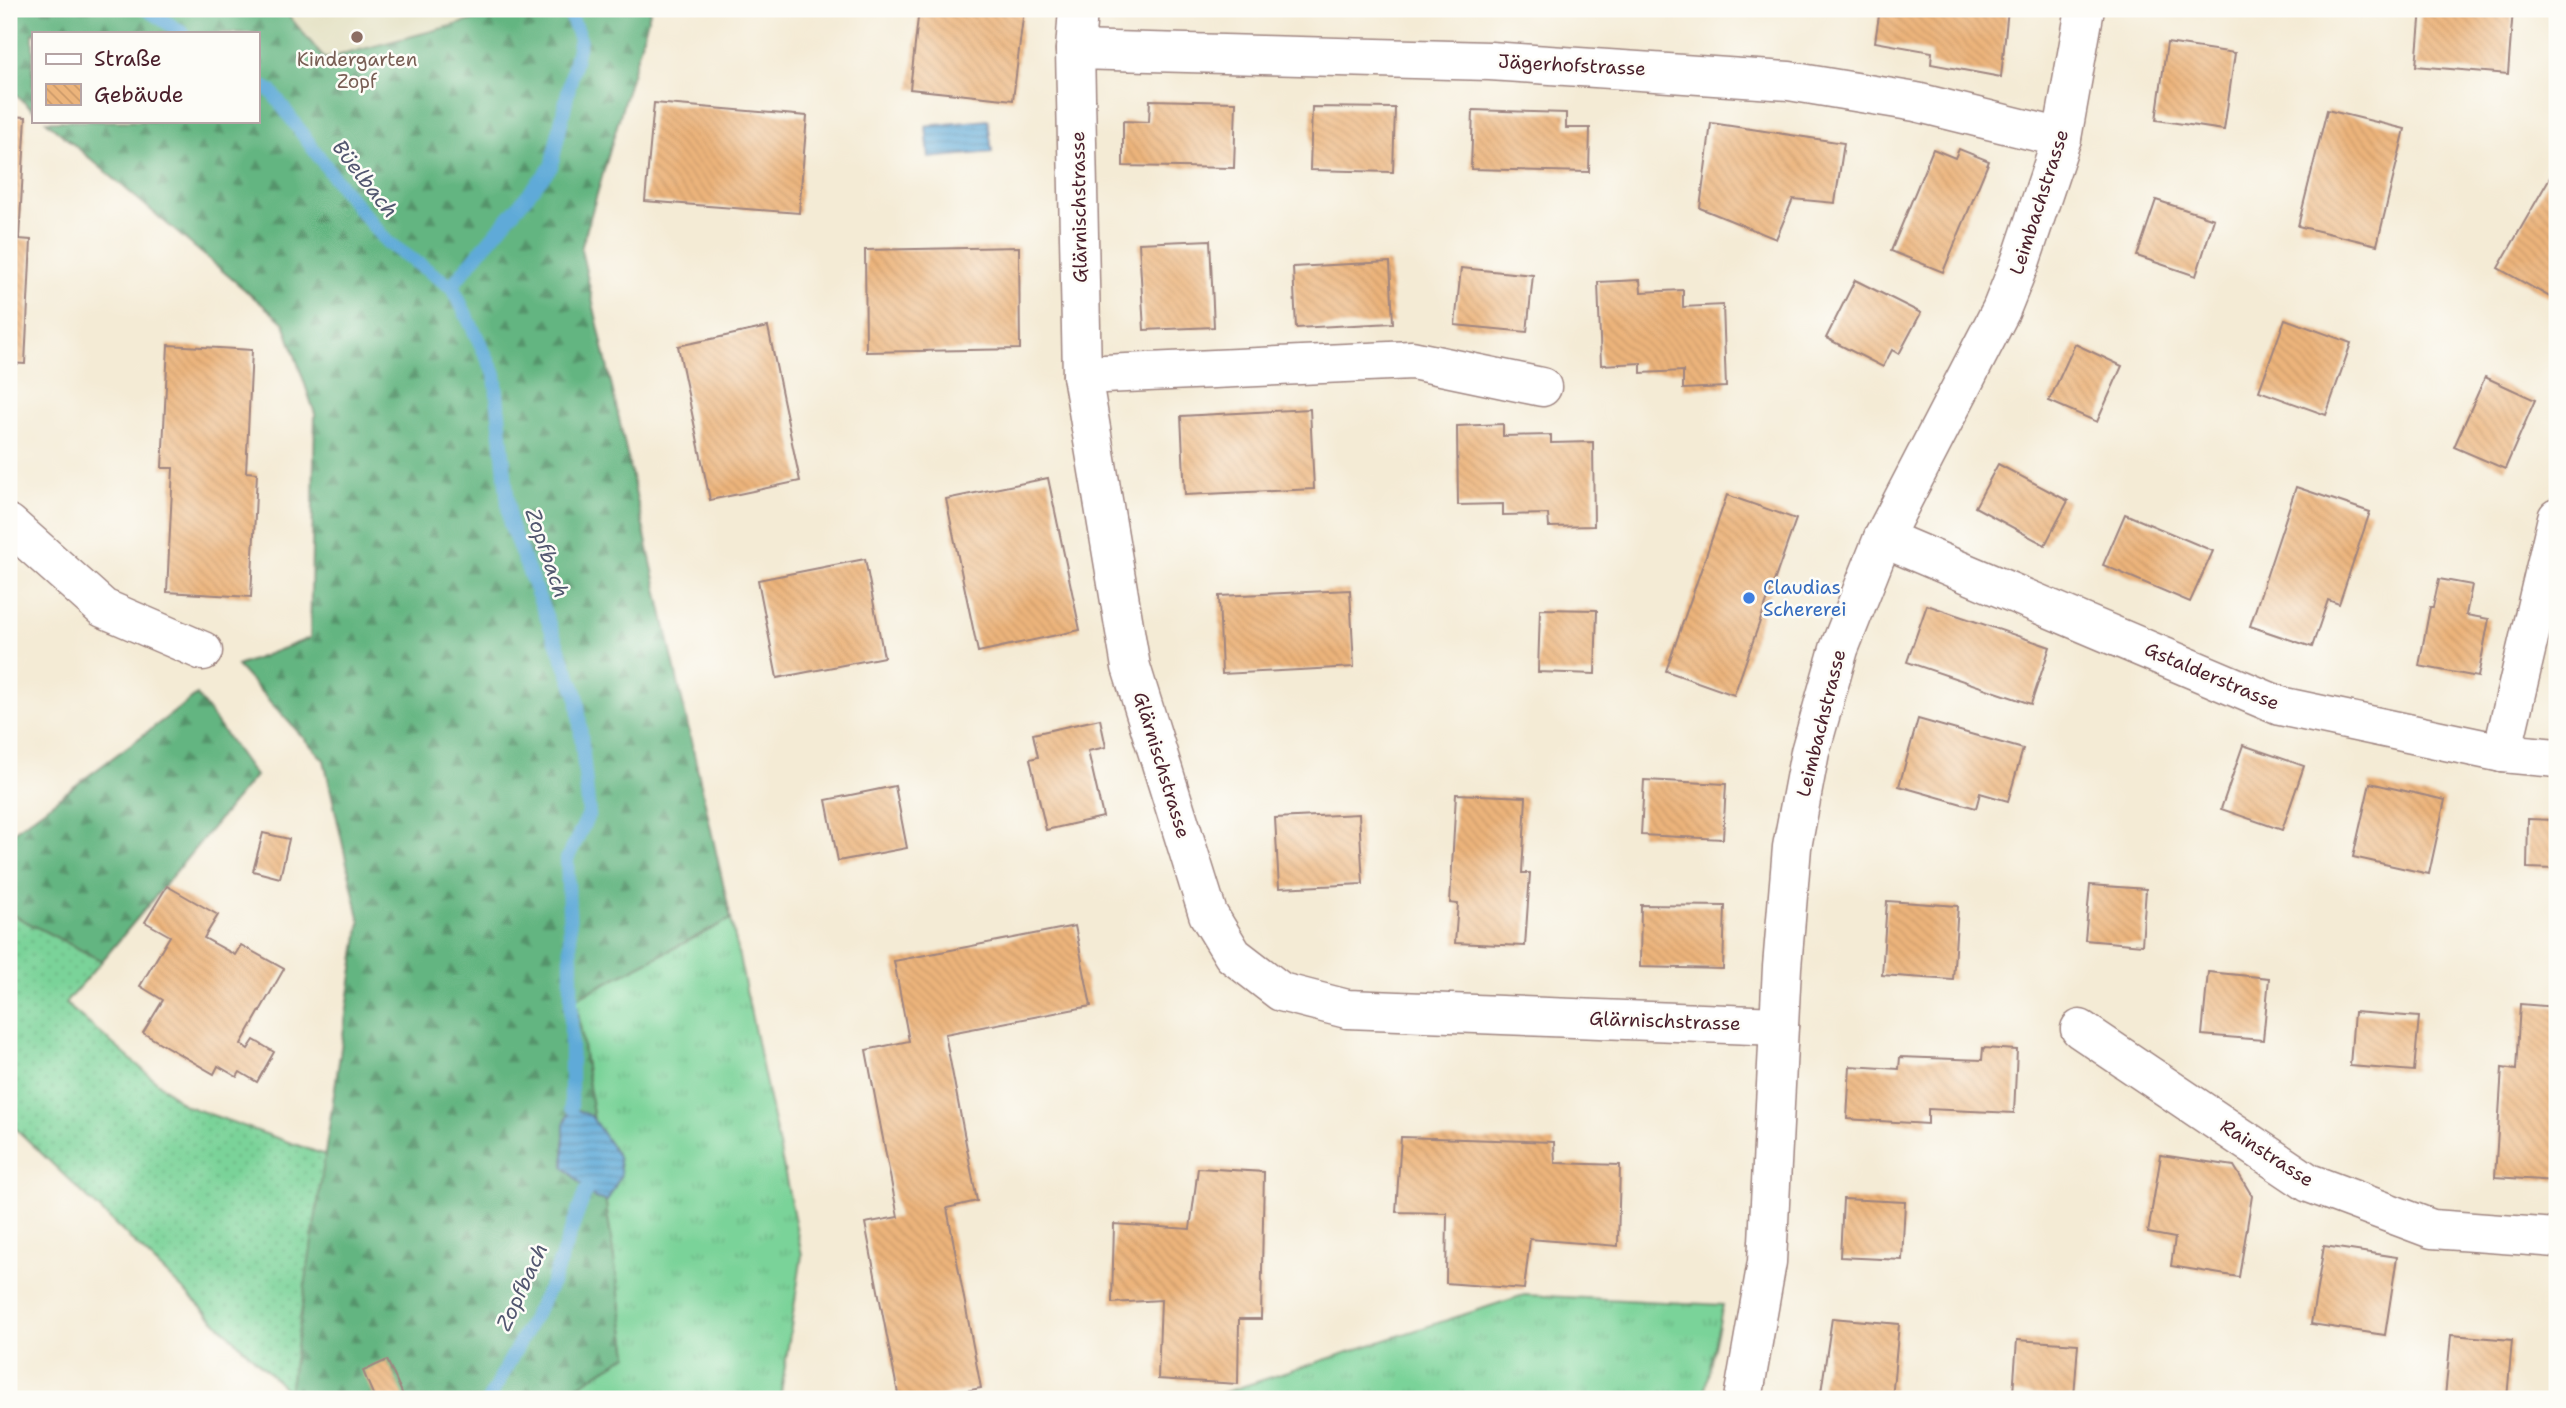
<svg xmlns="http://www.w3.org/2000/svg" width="2566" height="1408" viewBox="0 0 2566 1408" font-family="'Shantell Sans',sans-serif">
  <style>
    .built { fill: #e0ddbb }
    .grass { fill: url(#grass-tufts); stroke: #627962; stroke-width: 2 }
    .forest { fill: url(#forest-firs); stroke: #566a56; stroke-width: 2 }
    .garden { fill: url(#garden-dots); stroke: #627962; stroke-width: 2 }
    .water { fill: url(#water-rules); stroke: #546482; stroke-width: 2 }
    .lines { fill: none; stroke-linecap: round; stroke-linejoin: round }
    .stream { stroke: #5faad8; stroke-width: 14 }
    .building { fill: url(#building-back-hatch) }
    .minor-casing { stroke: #9f8580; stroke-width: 41 }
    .minor { stroke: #fff; stroke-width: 38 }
    .education-dot { fill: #8d6e63; stroke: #fdfcf7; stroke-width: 2.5 }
    .shop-dot { fill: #3f7fe0; stroke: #fdfcf7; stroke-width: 2.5 }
    .labels { text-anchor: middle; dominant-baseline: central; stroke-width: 5; stroke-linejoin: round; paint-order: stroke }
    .education-label { font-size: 19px; fill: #785e54; stroke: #fdfcf7 }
    .street-label { font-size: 19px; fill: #4a1f2b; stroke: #fdfcf7 }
    .shop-label { font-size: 19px; fill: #366cbe; stroke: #fdfcf7; text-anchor: start }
    .water-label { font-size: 21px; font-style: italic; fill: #525770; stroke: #fdfcf7 }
  </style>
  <defs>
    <pattern id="grass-tufts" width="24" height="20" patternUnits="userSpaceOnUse" patternTransform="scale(1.75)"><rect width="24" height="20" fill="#7ad399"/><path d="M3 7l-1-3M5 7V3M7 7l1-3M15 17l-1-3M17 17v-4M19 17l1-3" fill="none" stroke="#6bb584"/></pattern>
    <pattern id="forest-firs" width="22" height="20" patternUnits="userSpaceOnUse" patternTransform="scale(1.75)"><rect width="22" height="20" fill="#63b581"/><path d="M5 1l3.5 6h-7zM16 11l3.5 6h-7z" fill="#54936a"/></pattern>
    <pattern id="garden-dots" width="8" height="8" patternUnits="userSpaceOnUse" patternTransform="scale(1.75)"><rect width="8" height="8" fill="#7ad399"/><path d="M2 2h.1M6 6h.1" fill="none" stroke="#6bb584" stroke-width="1.8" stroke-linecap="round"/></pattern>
    <pattern id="water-rules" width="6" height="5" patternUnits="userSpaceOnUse" patternTransform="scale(1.75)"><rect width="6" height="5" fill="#5faad8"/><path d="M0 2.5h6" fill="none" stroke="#508aaf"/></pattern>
    <pattern id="building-back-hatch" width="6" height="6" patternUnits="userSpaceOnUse" patternTransform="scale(1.75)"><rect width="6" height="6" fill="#ecb47b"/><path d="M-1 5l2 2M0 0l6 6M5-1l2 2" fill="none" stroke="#cc9a6a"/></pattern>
  </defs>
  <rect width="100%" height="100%" fill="#fdfcf7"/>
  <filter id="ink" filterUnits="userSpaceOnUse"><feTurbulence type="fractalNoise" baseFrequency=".0143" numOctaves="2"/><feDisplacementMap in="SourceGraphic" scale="14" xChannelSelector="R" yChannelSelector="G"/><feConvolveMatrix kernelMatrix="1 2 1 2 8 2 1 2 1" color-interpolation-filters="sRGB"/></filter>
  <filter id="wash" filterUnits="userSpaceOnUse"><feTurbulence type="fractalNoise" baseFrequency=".00686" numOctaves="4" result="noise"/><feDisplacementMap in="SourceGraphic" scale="28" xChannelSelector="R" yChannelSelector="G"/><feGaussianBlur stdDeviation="1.57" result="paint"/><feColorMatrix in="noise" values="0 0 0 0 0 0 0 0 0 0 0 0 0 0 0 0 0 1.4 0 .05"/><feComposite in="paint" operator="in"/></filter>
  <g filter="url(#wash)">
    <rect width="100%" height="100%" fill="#f4ebd5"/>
    <path class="built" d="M283,9H489L490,16L325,59Z"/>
    <g class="grass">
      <path d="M731,919L802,1255L780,1399H556L628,1355L576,998Z"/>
      <path d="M1524,1295L1723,1305L1703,1399H1204Z"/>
    </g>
    <g class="forest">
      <path d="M9,9H283L325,59L489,16V9H651L581,249L731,919L576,998L628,1355L556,1399H297L289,1392L360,922L324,760L237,666L310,638L315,414L284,323L46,121H257V33H33V110L9,89Z"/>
      <path d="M197,695L255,776L102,961L9,913V835Z"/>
    </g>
    <path class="garden" d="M9,913L102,961L65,1003L184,1105L325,1155L289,1392L9,1122Z"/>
    <g class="water">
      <path d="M988,120L992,152L929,158L926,126Z"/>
      <path d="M571,1107L591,1116L618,1156L621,1175L607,1201L595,1198L564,1167V1124Z"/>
    </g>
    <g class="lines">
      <g class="stream">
        <path d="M146,9L183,33"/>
        <path d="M568,9L580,39L551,167L457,279L453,288L495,374L510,524L577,695L589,814L567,859L571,960V1107"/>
        <path d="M257,83L272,92L341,187L387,242L453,288"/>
        <path d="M489,1399L552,1283L586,1190"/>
      </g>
    </g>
    <g id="blocks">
      <g class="building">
        <path d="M919,9H1024L1013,100L910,89Z"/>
        <path d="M1625,9H1665L1664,13L1625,11Z"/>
        <path d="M1880,9H2008L2001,77L1931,64L1932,52L1875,42Z"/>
        <path d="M2421,9H2513L2508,74L2416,66Z"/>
        <path d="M2167,43L2235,53L2224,130L2156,120Z"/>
        <path d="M1150,100L1236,102L1234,168L1123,166V121L1149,122Z"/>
        <path d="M654,103L807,116L799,213L645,201Z"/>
        <path d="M1312,107L1395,108L1393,172L1310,170Z"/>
        <path d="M1473,110L1566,113V128H1590L1589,172L1471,169Z"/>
        <path d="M2327,110L2405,129L2377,245L2298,226Z"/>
        <path d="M9,116L26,117L19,239L31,240L25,364L9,363Z"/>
        <path d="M1711,123L1844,143L1835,203L1793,199L1776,239L1700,208Z"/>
        <path d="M1933,149L1955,158L1959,149L1989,161L1943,272L1891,251Z"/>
        <path d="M2557,165V301L2498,268Z"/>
        <path d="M2156,200L2214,219L2196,276L2137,256Z"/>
        <path d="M1210,240L1214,327L1144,330L1139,243Z"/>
        <path d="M1019,247L1020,349L866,352L865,250Z"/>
        <path d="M1390,262L1393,323L1296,328L1293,267Z"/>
        <path d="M1461,268L1533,275L1527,332L1455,325Z"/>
        <path d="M1640,280L1641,292L1683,290V307L1723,305L1726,387L1683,389V371L1641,373V363L1601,365L1598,282Z"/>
        <path d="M1855,280L1921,313L1899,354L1892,350L1883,367L1826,338Z"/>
        <path d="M2285,319L2351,343L2326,415L2259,391Z"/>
        <path d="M768,327L800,481L710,500L678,346Z"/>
        <path d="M2075,344L2122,366L2097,422L2049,401Z"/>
        <path d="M168,345L252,350L246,472L257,473L251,597L167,592L173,468H162Z"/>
        <path d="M2485,377L2535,400L2505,469L2454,447Z"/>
        <path d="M1310,409L1314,489L1185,495L1181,416Z"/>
        <path d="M1503,424V436L1551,435V443L1593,442L1594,526L1549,527L1548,514L1503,515V504L1458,505L1457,426Z"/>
        <path d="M1998,464L2068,501L2045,545L1975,507Z"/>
        <path d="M1048,478L1080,630L978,652L946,499Z"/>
        <path d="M2296,487L2370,512L2339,604L2328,600L2312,647L2250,626Z"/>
        <path d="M1727,495L1796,519L1734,695L1666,671Z"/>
        <path d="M2125,514L2213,551L2190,602L2103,565Z"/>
        <path d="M865,559L884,657L777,678L758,580Z"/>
        <path d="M2439,579L2472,585L2466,615L2489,619L2478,677L2419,666L2430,607H2433Z"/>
        <path d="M1350,590L1354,667L1222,674L1219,596Z"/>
        <path d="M1927,605L2050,647L2031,704L1907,662Z"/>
        <path d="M1540,609L1597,610L1595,674L1538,672Z"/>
        <path d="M1100,719L1106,747L1088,751L1103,817L1046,830L1030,759L1038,757L1033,734Z"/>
        <path d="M1918,719L2023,749L2008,801L1980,793L1976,808L1899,786Z"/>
        <path d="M2243,745L2304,766L2282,830L2221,809Z"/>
        <path d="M1644,780L1726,784L1723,839L1641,835Z"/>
        <path d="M2370,783L2445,800L2429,874L2353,857Z"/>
        <path d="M895,786L907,848L838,861L826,800Z"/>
        <path d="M1456,794L1526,797L1522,873H1530L1525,946L1455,943L1458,904L1450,903Z"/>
        <path d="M1359,814L1363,884L1279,888L1275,818Z"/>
        <path d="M2528,819L2557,820V869L2527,868Z"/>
        <path d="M263,833L289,839L280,878L253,871Z"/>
        <path d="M2090,885L2146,889L2142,945L2085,940Z"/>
        <path d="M167,886L218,915L204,938L235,955L241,945L284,969L241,1044L248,1049L254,1040L274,1052L257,1082L240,1072L237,1077L218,1066L214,1074L143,1033L163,1000L140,986L170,936L145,922Z"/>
        <path d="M1887,901L1958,906L1953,980L1882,975Z"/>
        <path d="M1641,905L1725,906L1723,969L1640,967Z"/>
        <path d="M1075,926L1091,1006L945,1034L977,1201L947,1208L981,1388L924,1399H899L865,1223L898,1217L866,1050L909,1041L894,961Z"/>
        <path d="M2208,972L2269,978L2263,1040L2202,1035Z"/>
        <path d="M2520,1004L2557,1007V1181L2495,1177L2502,1068L2516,1070Z"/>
        <path d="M2354,1012L2419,1017L2414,1071L2350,1066Z"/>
        <path d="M1983,1048L2017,1050L2014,1113L1928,1109V1124L1847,1119L1850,1066L1899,1069L1900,1057L1982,1060Z"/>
        <path d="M1401,1137L1554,1142L1555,1163L1620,1165L1618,1246L1530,1239L1524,1289L1446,1283L1447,1213L1396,1212Z"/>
        <path d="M2161,1155L2234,1166L2252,1196L2239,1277L2171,1266L2175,1238L2148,1233Z"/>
        <path d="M1198,1168L1264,1172L1261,1319H1239L1238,1384L1158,1379L1161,1300L1112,1303L1114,1224L1190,1229Z"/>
        <path d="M1843,1199L1905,1202L1902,1260L1840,1257Z"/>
        <path d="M2324,1246L2397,1257L2385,1335L2311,1324Z"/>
        <path d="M1832,1318L1899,1324L1892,1399H1820Z"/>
        <path d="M2451,1335L2512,1340L2507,1399L2445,1397Z"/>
        <path d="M2017,1340L2078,1344L2074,1397L2013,1393Z"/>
        <path d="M387,1360L404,1397L399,1399H375L363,1371Z"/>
      </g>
    </g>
  </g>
  <g filter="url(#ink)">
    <use href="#blocks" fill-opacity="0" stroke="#9f8580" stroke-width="2"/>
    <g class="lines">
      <g class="minor-casing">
        <g id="minor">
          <path d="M1078,9L1075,50L1082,375L1131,667L1208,914L1233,955L1281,992L1347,1009L1779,1026"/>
          <path d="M1075,50L1490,61L1789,81L1916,102L2062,138"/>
          <path d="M1082,375L1412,360L1542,387"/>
          <path d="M9,524L103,608L203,651"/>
          <path d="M1883,538L2280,706L2502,753L2557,758"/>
          <path d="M2502,753L2557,518"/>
          <path d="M2080,1029L2309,1183L2432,1229L2557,1238"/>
          <path d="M1743,1399L1767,1262L1782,967L1792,847L1810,752L1839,649L1883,538L2001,310L2021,260L2062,138L2085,9"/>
        </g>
      </g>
      <use href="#minor" class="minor"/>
    </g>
  </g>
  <circle class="education-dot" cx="357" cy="37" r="7"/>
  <circle class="shop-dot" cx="1749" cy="598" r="7"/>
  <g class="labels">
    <g class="education-label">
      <text x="357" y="59">Kindergarten<tspan x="357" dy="22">Zopf</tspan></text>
    </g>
    <g class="street-label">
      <text transform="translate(1572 65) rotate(3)">Jägerhofstrasse</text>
      <text transform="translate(2039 202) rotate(-72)">Leimbachstrasse</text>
      <text transform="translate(1079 207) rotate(-91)">Glärnischstrasse</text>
      <text transform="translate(2212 676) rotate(23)">Gstalderstrasse</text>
      <text transform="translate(1821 723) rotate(-76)">Leimbachstrasse</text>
      <text transform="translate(1162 765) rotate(73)">Glärnischstrasse</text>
      <text transform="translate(1665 1021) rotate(2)">Glärnischstrasse</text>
      <text transform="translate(2267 1153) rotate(33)">Rainstrasse</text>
    </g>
    <g class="shop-label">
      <text x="1763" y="587">Claudias<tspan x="1763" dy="22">Schererei</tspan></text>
    </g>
    <g class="water-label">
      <text transform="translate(365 179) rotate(52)">Büelbach</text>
      <text transform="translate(547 553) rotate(71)">Zopfbach</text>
      <text transform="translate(522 1287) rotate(-65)">Zopfbach</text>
    </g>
  </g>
  <rect width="2566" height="1408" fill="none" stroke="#fdfcf7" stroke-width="35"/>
  <rect x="32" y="32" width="228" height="91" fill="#fdfcf7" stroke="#b5a4a5" stroke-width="2"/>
  <rect x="46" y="54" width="35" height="10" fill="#ffffff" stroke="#b5a4a5" stroke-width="2"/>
  <text x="94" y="66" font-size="21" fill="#4a1f2b">Straße</text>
  <rect x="46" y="84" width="35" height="21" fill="url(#building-back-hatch)" stroke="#b5a4a5" stroke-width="2"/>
  <text x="94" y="102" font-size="21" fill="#4a1f2b">Gebäude</text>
</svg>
